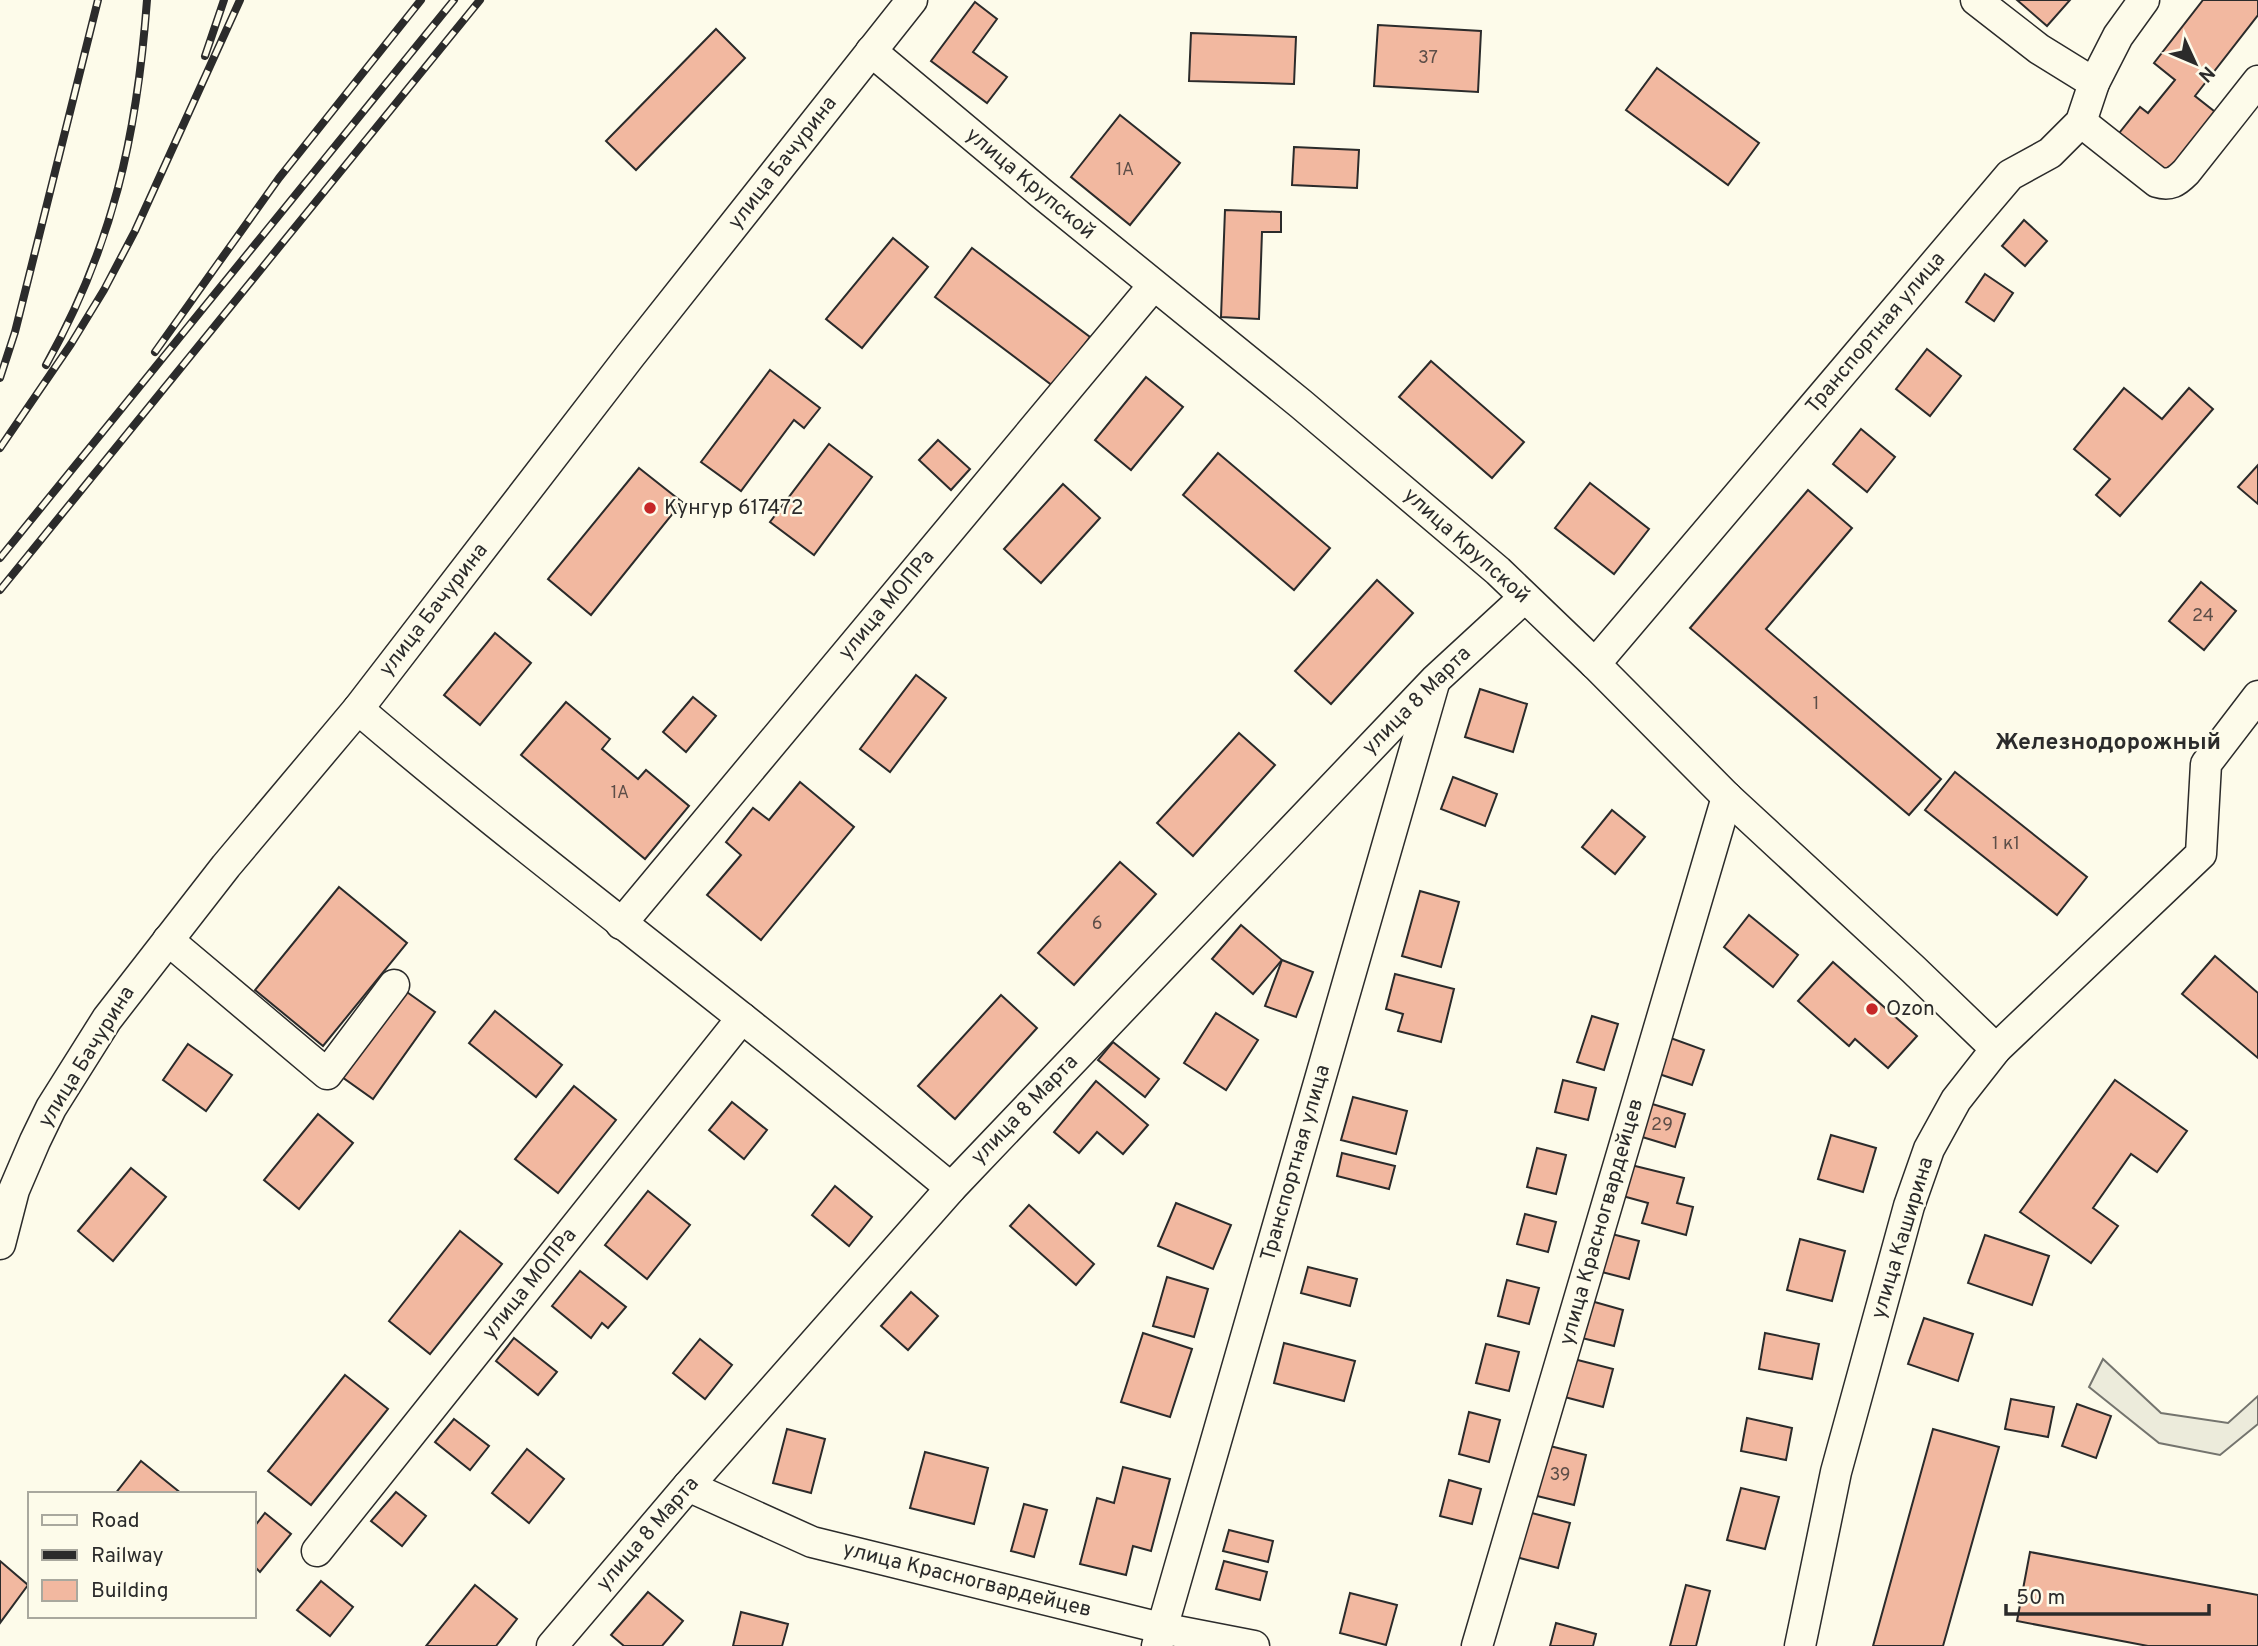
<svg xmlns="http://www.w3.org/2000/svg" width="2258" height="1646" viewBox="0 0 2258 1646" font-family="Overpass,sans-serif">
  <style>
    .green { fill: #ecebdb; stroke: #74746e; stroke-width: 2 }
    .building { fill: #f2b8a0; stroke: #2b2b2b; stroke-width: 2 }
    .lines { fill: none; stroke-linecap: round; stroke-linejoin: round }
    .minor-casing { stroke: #2b2b2b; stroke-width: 33 }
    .minor { stroke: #fdfbea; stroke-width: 30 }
    .rail-casing { stroke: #2b2b2b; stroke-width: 8 }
    .rail { stroke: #fdfbea; stroke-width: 5; stroke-dasharray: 16; stroke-linecap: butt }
    .poi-dot { fill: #c62828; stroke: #fdfbea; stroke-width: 2.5 }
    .labels { text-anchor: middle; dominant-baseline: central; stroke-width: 5; stroke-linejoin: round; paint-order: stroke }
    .number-label { font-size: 18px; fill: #5d4e48 }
    .street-label { font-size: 21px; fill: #2b2b2b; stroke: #fdfbea }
    .poi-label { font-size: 21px; fill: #2b2b2b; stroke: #fdfbea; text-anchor: start }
    .neighbourhood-label { font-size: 23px; font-weight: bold; fill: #2b2b2b; stroke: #fdfbea }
  </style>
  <rect width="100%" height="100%" fill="#fdfbea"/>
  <path class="green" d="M2103,1359L2161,1413L2228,1423L2258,1396V1424L2220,1455L2159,1443L2089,1387Z"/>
  <g class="building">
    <path d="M2017,0H2070L2047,26Z"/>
    <path d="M2203,0H2258V15L2195,96L2219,115L2169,178L2116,137L2140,107L2148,113L2175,80L2154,63Z"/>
    <path d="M975,2L997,19L973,52L1007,77L987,103L931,61Z"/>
    <path d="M1378,25L1481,31L1478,92L1374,86Z"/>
    <path d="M716,29L745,58L636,170L606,141Z"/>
    <path d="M1191,33L1296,37L1294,84L1189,81Z"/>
    <path d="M1657,68L1759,143L1728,185L1626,110Z"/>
    <path d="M1120,115L1180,163L1130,225L1071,177Z"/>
    <path d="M1294,147L1359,150L1357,188L1292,185Z"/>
    <path d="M1225,210L1281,212V232H1262L1259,319L1221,317Z"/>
    <path d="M2024,220L2047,241L2025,266L2002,246Z"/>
    <path d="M893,238L928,267L862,348L826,319Z"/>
    <path d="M972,248L1090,337L1053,386L935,297Z"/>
    <path d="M1985,274L2013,293L1994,321L1966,302Z"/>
    <path d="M1927,349L1961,376L1930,416L1896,389Z"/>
    <path d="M1431,361L1524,442L1492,478L1399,397Z"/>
    <path d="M770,370L820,408L804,428L794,420L741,491L701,462Z"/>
    <path d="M1146,377L1183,407L1131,470L1095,440Z"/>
    <path d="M2124,388L2162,419L2189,388L2213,409L2120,516L2096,495L2110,479L2074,449Z"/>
    <path d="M1861,429L1895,457L1867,492L1833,464Z"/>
    <path d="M938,440L970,469L951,490L919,460Z"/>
    <path d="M829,444L872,477L814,555L770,522Z"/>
    <path d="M1218,453L1330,548L1294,590L1183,495Z"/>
    <path d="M2258,465V504L2238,487Z"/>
    <path d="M639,468L682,502L591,615L548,579Z"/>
    <path d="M1590,483L1649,529L1614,574L1555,528Z"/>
    <path d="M1063,484L1100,518L1041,583L1004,549Z"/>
    <path d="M1808,490L1852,528L1766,629L1941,779L1909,815L1690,628Z"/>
    <path d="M1377,580L1413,613L1331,704L1295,671Z"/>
    <path d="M2201,582L2236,611L2204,650L2169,621Z"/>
    <path d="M495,633L531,663L480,725L444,695Z"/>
    <path d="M916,675L946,698L890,772L860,749Z"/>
    <path d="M1480,689L1527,704L1513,752L1465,737Z"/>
    <path d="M693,697L716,716L686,752L663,732Z"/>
    <path d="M566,702L610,739L602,749L638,779L646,770L689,806L645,859L521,755Z"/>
    <path d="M1239,733L1275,765L1193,856L1157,823Z"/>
    <path d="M1955,772L2087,877L2057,915L1925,810Z"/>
    <path d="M1453,777L1497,794L1485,826L1441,809Z"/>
    <path d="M800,782L854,827L761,940L707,895L741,855L726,842L753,808L769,820Z"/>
    <path d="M1612,810L1645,837L1615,874L1582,847Z"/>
    <path d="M1120,862L1156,894L1074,985L1038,953Z"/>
    <path d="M339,887L407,943L323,1046L255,990Z"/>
    <path d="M1420,891L1459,902L1441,967L1402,956Z"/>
    <path d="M1749,915L1798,955L1773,987L1724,947Z"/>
    <path d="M1241,925L1282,960L1253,994L1212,959Z"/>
    <path d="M2215,956L2258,993V1058L2182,994Z"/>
    <path d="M1282,960L1313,972L1296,1017L1265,1006Z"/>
    <path d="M1833,962L1917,1036L1888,1068L1855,1039L1849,1046L1798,1001Z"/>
    <path d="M1395,974L1454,989L1441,1042L1398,1031L1403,1014L1386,1009Z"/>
    <path d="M404,990L435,1012L373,1099L342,1077Z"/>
    <path d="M1001,995L1037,1028L955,1119L918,1086Z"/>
    <path d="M495,1011L562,1065L536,1097L469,1043Z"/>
    <path d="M1216,1013L1258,1040L1226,1090L1184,1063Z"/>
    <path d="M1592,1016L1618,1024L1604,1070L1577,1062Z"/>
    <path d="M1665,1036L1704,1050L1692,1085L1653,1072Z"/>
    <path d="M1113,1042L1159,1079L1145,1097L1098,1060Z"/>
    <path d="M188,1044L232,1075L206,1111L163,1080Z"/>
    <path d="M1563,1080L1596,1088L1588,1120L1555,1112Z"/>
    <path d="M2115,1080L2187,1131L2157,1172L2131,1154L2093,1208L2118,1226L2091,1263L2020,1212Z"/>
    <path d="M1096,1081L1148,1125L1123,1154L1097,1132L1079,1153L1054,1132Z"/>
    <path d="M574,1086L616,1120L558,1193L515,1159Z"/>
    <path d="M1353,1097L1407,1111L1396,1154L1341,1140Z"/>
    <path d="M732,1102L767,1130L744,1159L709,1130Z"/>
    <path d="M1649,1103L1685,1114L1675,1147L1639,1136Z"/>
    <path d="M318,1114L353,1143L299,1209L264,1180Z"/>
    <path d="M1831,1135L1876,1148L1863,1192L1818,1179Z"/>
    <path d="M1537,1148L1566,1155L1556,1194L1527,1187Z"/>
    <path d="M1342,1153L1395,1166L1389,1189L1337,1176Z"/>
    <path d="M1627,1164L1684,1178L1677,1203L1693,1207L1686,1235L1642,1223L1648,1203L1619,1195Z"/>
    <path d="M131,1168L166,1197L113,1261L78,1231Z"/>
    <path d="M835,1186L872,1217L849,1246L812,1215Z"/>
    <path d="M648,1191L690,1225L647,1279L605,1245Z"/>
    <path d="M1176,1203L1231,1225L1213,1269L1158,1246Z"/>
    <path d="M1029,1205L1094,1264L1076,1285L1010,1226Z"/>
    <path d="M1525,1214L1556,1222L1548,1252L1517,1244Z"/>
    <path d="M460,1231L502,1264L430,1354L389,1321Z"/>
    <path d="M1604,1232L1639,1241L1629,1279L1594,1270Z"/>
    <path d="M1985,1235L2049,1256L2032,1305L1968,1283Z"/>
    <path d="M1800,1239L1845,1251L1832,1301L1787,1290Z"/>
    <path d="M1308,1267L1357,1279L1350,1306L1301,1293Z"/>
    <path d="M580,1271L626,1307L608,1328L602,1323L591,1338L552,1306Z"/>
    <path d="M1167,1277L1208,1289L1194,1337L1153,1326Z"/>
    <path d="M1507,1280L1539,1288L1529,1324L1498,1316Z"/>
    <path d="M911,1292L938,1316L908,1350L881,1326Z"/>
    <path d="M1591,1301L1623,1310L1614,1346L1582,1338Z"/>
    <path d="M1924,1318L1973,1334L1958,1381L1908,1364Z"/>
    <path d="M1143,1333L1192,1349L1170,1417L1121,1402Z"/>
    <path d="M1765,1333L1819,1344L1812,1379L1759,1369Z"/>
    <path d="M514,1338L557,1372L538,1395L496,1361Z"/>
    <path d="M700,1339L732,1365L705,1399L673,1373Z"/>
    <path d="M1284,1343L1355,1361L1344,1401L1274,1383Z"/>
    <path d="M1486,1344L1519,1352L1509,1391L1476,1383Z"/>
    <path d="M1562,1356L1613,1369L1603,1407L1553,1394Z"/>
    <path d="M345,1375L388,1409L311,1505L268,1471Z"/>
    <path d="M2011,1399L2054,1407L2048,1437L2005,1429Z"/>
    <path d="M2077,1404L2111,1416L2096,1458L2062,1446Z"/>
    <path d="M1469,1412L1500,1420L1489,1462L1459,1454Z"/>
    <path d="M1747,1418L1792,1428L1786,1460L1741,1451Z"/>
    <path d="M454,1419L489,1446L470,1470L435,1442Z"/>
    <path d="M787,1429L825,1439L811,1493L773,1483Z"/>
    <path d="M1933,1429L1999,1447L1943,1646H1873Z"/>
    <path d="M1546,1445L1586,1455L1574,1505L1533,1495Z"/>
    <path d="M527,1449L564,1479L529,1523L492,1493Z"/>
    <path d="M925,1452L988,1468L974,1524L910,1508Z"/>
    <path d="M141,1461L182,1494H115Z"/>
    <path d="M1123,1467L1170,1479L1151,1551L1133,1546L1126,1575L1080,1564L1097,1498L1114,1503Z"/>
    <path d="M1449,1480L1481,1489L1472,1524L1440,1516Z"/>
    <path d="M1741,1488L1779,1497L1765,1549L1727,1540Z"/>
    <path d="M396,1492L426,1516L402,1546L371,1521Z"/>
    <path d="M1024,1504L1047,1510L1034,1557L1011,1551Z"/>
    <path d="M1528,1512L1570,1523L1558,1568L1516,1557Z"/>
    <path d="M265,1513L291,1534L260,1572L254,1566V1527Z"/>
    <path d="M1229,1530L1273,1541L1268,1562L1223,1551Z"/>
    <path d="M2030,1552L2258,1595V1646H2148L2017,1621Z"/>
    <path d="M0,1561L28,1585L0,1623Z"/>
    <path d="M1224,1561L1267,1572L1260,1600L1216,1589Z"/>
    <path d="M321,1581L353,1607L330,1636L297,1610Z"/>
    <path d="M475,1585L517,1619L496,1646H426Z"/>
    <path d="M1686,1585L1710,1591L1696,1646H1670Z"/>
    <path d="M648,1592L683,1621L662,1646H624L611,1635Z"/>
    <path d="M1350,1593L1397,1605L1386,1645L1340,1633Z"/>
    <path d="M741,1612L788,1624L782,1646H733Z"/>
    <path d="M1556,1623L1596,1634L1593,1646H1550Z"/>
  </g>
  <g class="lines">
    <g class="minor-casing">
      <g id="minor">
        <path d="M1976,0L2039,49L2094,83"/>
        <path d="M871,51L1041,193L1301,404L1498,571L1595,664L1727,797L1913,969L1996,1049"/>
        <path d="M2081,122L2157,182C2170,186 2176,182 2186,172L2258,81"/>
        <path d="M1595,664L2010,175L2050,153L2081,122L2094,83L2118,36L2144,0"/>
        <path d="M358,709C483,816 613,915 742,1018C813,1074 882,1131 951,1188"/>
        <path d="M621,924L1153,286"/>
        <path d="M168,940L327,1074L394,985"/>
        <path d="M0,1244L14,1190L35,1141L51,1108L107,1019L226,866L358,709L630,356L912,0"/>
        <path d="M688,1486L812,1542L1161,1628L1254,1646"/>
        <path d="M317,1551L742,1018"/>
        <path d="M552,1646L688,1486L951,1188L1435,680L1524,598"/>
        <path d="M1157,1646L1434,683"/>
        <path d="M1477,1646L1727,797"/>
        <path d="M1800,1646L1836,1472L1909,1206L1929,1149L1956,1100L1996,1049L2201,854L2206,764L2258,696"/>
      </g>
    </g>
    <use href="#minor" class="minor"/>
    <g class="rail-casing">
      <g id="rail">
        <path d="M205,56L224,0"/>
        <path d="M155,352L279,178L421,0"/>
        <path d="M46,365C113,245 137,136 147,0"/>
        <path d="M0,378L15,332L98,0"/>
        <path d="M0,448L71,344L104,290L135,231L240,0"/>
        <path d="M0,558L454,0"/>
        <path d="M0,590L480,0"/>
      </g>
    </g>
    <use href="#rail" class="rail"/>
  </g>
  <g class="poi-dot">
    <circle cx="650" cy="508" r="7"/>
    <circle cx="1872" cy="1009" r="7"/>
  </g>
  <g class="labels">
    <g class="number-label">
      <text x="1428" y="58">37</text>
      <text x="1125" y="170">1А</text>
      <text x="2203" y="616">24</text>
      <text x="1816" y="704">1</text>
      <text x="620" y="793">1А</text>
      <text x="2006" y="844">1 к1</text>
      <text x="1097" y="924">6</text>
      <text x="1662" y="1125">29</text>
      <text x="1560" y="1475">39</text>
    </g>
    <g class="street-label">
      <text transform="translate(783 163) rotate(-52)">улица Бачурина</text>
      <text transform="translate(1030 184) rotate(40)">улица Крупской</text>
      <text transform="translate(1876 333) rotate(-50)">Транспортная улица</text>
      <text transform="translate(1466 546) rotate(42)">улица Крупской</text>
      <text transform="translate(887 605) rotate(-50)">улица МОПРа</text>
      <text transform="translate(434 610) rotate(-52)">улица Бачурина</text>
      <text transform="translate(1417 701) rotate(-45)">улица 8 Марта</text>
      <text transform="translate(87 1057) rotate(-58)">улица Бачурина</text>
      <text transform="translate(1025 1110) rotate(-46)">улица 8 Марта</text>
      <text transform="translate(1296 1163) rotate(-74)">Транспортная улица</text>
      <text transform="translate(1602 1222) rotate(-74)">улица Красногвардейцев</text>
      <text transform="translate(1903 1238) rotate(-73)">улица Каширина</text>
      <text transform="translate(530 1284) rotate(-51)">улица МОПРа</text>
      <text transform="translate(648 1534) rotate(-49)">улица 8 Марта</text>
      <text transform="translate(967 1580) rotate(14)">улица Красногвардейцев</text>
    </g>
    <g class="poi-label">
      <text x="664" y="508">Кунгур 617472</text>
      <text x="1886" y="1009">Ozon</text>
    </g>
    <g class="neighbourhood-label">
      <text x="2108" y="743">Железнодорожный</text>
    </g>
  </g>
  <rect x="28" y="1492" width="228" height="126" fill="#fdfbea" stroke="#a9a89e" stroke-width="2"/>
  <rect x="42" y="1515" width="35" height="10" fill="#fdfbea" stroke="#a9a89e" stroke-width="2"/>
  <text x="91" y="1527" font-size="21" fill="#2b2b2b">Road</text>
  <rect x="42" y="1550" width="35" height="10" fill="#2b2b2b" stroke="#a9a89e" stroke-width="2"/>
  <text x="91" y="1562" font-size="21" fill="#2b2b2b">Railway</text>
  <rect x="42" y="1580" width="35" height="21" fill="#f2b8a0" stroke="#a9a89e" stroke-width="2"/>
  <text x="91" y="1597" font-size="21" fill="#2b2b2b">Building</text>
  <g transform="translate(2195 63) rotate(134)" stroke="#fdfbea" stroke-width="5" paint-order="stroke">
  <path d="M0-5L12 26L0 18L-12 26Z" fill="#2b2b2b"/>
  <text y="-10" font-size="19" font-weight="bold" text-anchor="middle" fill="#2b2b2b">N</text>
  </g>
  <path d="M2006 1604v10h203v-10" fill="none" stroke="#2b2b2b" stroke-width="3.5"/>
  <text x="2016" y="1604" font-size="21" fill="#2b2b2b" stroke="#fdfbea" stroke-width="5" paint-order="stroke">50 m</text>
</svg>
